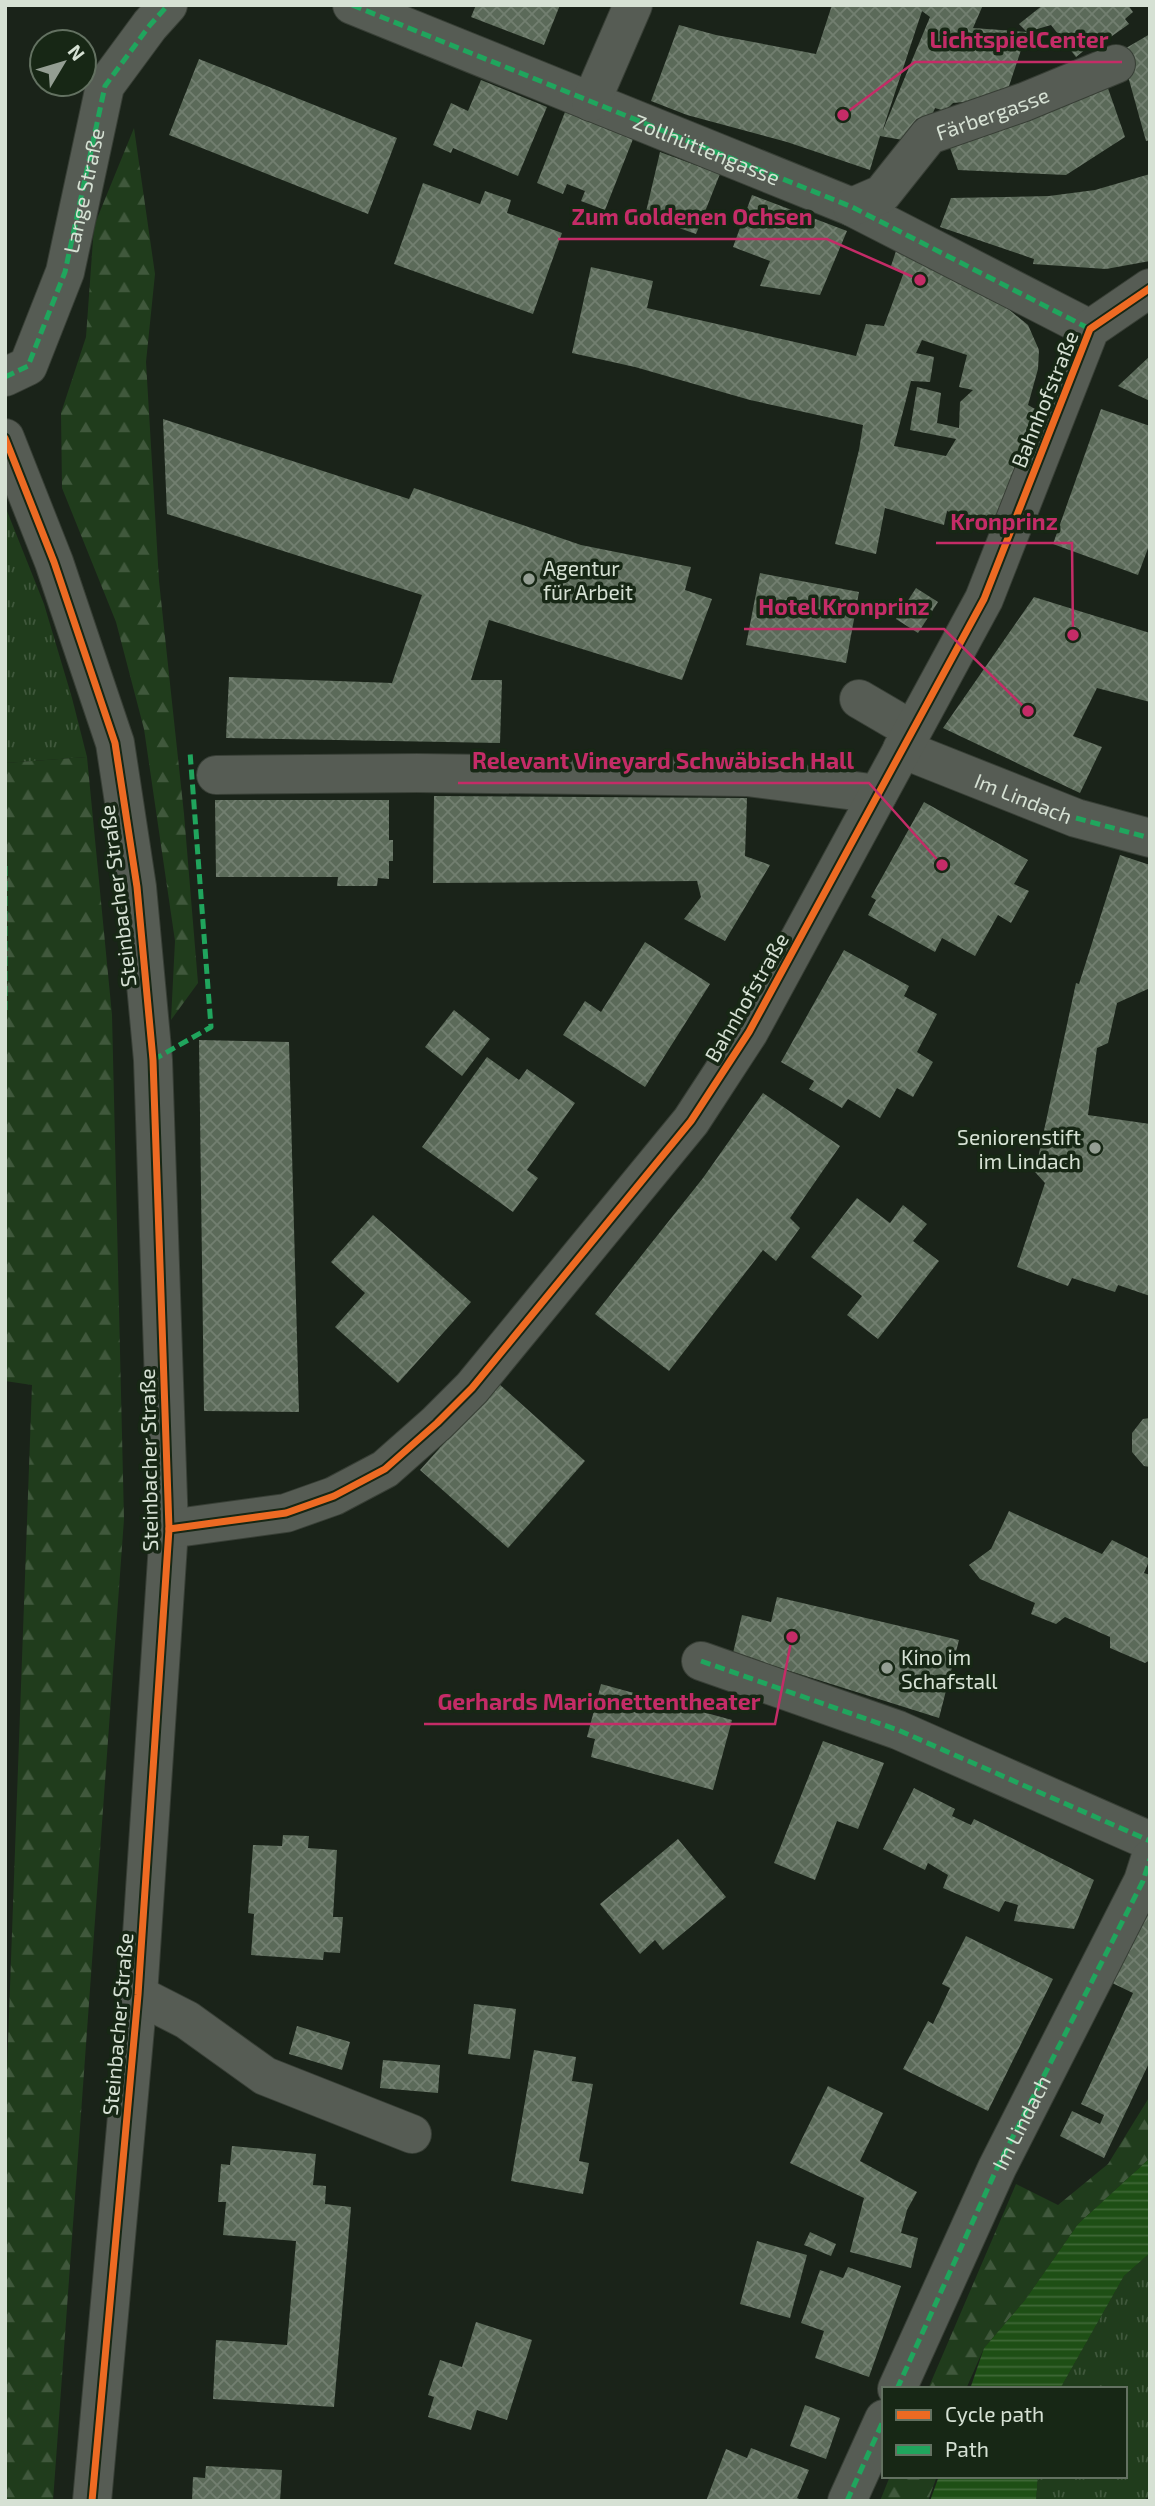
<svg xmlns="http://www.w3.org/2000/svg" width="1155" height="2506" viewBox="0 0 1155 2506" font-family="'Exo 2',sans-serif">
  <style>
    .grass { fill: url(#grass-tufts) }
    .forest { fill: url(#forest-firs) }
    .water { fill: url(#water-rules) }
    .building { fill: url(#building-cross-hatch); fill-rule: evenodd }
    .lines { fill: none; stroke-linecap: round; stroke-linejoin: round }
    .minor-casing { stroke: #383f36; stroke-width: 40 }
    .minor { stroke: #565c54; stroke-width: 38 }
    .quiet { stroke: #20a55d; stroke-width: 5; stroke-dasharray: 10 5; stroke-linecap: butt }
    .cycleway-casing { stroke: #172715; stroke-width: 11 }
    .cycleway { stroke: #ed6a23; stroke-width: 7 }
    .poi-dot { fill: #949e93; stroke: #172715; stroke-width: 2.5 }
    .labels { text-anchor: middle; dominant-baseline: central; stroke-width: 7; stroke-linejoin: round; paint-order: stroke }
    .street-label { font-size: 21px; fill: #d6e1d4; stroke: #172715 }
    .poi-label { font-size: 21px; fill: #d6e1d4; stroke: #172715; text-anchor: start }
    .leader { fill: none; stroke: #c42c67; stroke-width: 2.5 }
    .callout-dot { fill: #c42c67; stroke: #172715; stroke-width: 2.5 }
    .callout-label { font-size: 23px; text-anchor: middle; font-weight: bold; fill: #c42c67; stroke: #172715; stroke-width: 7; stroke-linejoin: round; paint-order: stroke }
  </style>
  <defs>
    <pattern id="grass-tufts" width="24" height="20" patternUnits="userSpaceOnUse" patternTransform="scale(1.75)"><rect width="24" height="20" fill="#203c1c"/><path d="M3 7l-1-3M5 7V3M7 7l1-3M15 17l-1-3M17 17v-4M19 17l1-3" fill="none" stroke="#40583c"/></pattern>
    <pattern id="forest-firs" width="22" height="20" patternUnits="userSpaceOnUse" patternTransform="scale(1.75)"><rect width="22" height="20" fill="#203c1c"/><path d="M5 1l3.5 6h-7zM16 11l3.5 6h-7z" fill="#40583c"/></pattern>
    <pattern id="water-rules" width="6" height="5" patternUnits="userSpaceOnUse" patternTransform="scale(1.75)"><rect width="6" height="5" fill="#1e4f15"/><path d="M0 2.5h6" fill="none" stroke="#3e6836"/></pattern>
    <pattern id="building-cross-hatch" width="8" height="8" patternUnits="userSpaceOnUse" patternTransform="scale(1.75)"><rect width="8" height="8" fill="#5b6a59"/><path d="M0 0l8 8M0 8l8-8" fill="none" stroke="#727f70"/></pattern>
  </defs>
  <rect width="100%" height="100%" fill="#1a2319"/>
  <g class="grass">
    <path d="M5,506L44,604L72,698L87,757L5,763Z"/>
    <path d="M1150,2253V2496L1142,2501H1036L1038,2476H1125V2389H1060L1124,2276Z"/>
  </g>
  <g class="forest">
    <path d="M134,128L155,274L146,362L159,581L184,814L198,983L171,1020L175,941L144,729L116,622L62,488L61,413L86,337L94,226Z"/>
    <path d="M87,757L112,1015L124,1519L53,2501H5V2124L32,1385L5,1381V763Z"/>
    <path d="M1150,2096V2158L1078,2224L1025,2300L984,2348L966,2389H928L1016,2184L1058,2205L1108,2164Z"/>
    <path d="M890,2476H937L928,2501H880Z"/>
  </g>
  <g class="water">
    <path d="M1150,2158V2253L1124,2276L1060,2389H970L984,2348L1025,2300L1078,2224Z"/>
    <path d="M939,2476H1038L1036,2501H930Z"/>
  </g>
  <g class="building">
    <path d="M476,5H560L544,45L471,17Z"/>
    <path d="M832,5H983L973,28L1027,32L1005,98L953,103L945,111L935,108L920,143L880,136L870,170L787,142L687,115L651,101L679,25L716,35L816,54ZM922,11L930,17L883,130V129Z"/>
    <path d="M1043,5H1128L1133,12L1125,19L1129,24L1105,41L1102,36L1076,57L1051,25L1027,32L1019,24Z"/>
    <path d="M1150,34V140L1146,141L1121,51Z"/>
    <path d="M199,59L397,138L368,214L169,135Z"/>
    <path d="M1103,74L1125,137L1066,175L958,170L945,134Z"/>
    <path d="M481,80L547,107L518,176L453,148L451,153L433,145L451,103L468,111Z"/>
    <path d="M565,112L633,139L605,210L581,201L585,191L567,184L563,194L537,183Z"/>
    <path d="M660,152L720,174L696,234L645,216Z"/>
    <path d="M1150,174V261L1106,269L1033,264L1034,259L940,227L951,198L1049,196L1095,190Z"/>
    <path d="M423,183L480,204L485,191L511,200L507,213L562,233L533,314L394,264Z"/>
    <path d="M752,195L847,231L820,295L760,286L770,261L733,247Z"/>
    <path d="M897,248L996,299L1028,325L1039,350L1038,369L1028,405L1035,409L1023,461L993,528L947,511L944,525L885,508L876,554L835,544L859,450L863,425L750,400L635,367L572,353L591,267L653,281L647,308L856,356L866,324L884,326L904,272L891,266ZM922,340L967,355L959,387L973,390L960,402L959,428L937,423L941,393L917,387L910,430L956,439L946,456L894,446L911,381L930,382L934,357L916,353Z"/>
    <path d="M1150,356V401L1118,386Z"/>
    <path d="M1101,409L1150,426V543L1138,575L1053,544Z"/>
    <path d="M163,419L409,499L414,488L581,545L691,567L685,590L712,599L682,680L489,620L471,680H502L500,743L226,738L229,677L392,683L422,595L167,514Z"/>
    <path d="M760,573L859,592L846,663L746,645Z"/>
    <path d="M916,588L938,602L918,633L896,619Z"/>
    <path d="M1034,597L1150,633V702L1097,688L1073,736L1102,747L1080,793L943,728Z"/>
    <path d="M434,796L747,798L745,856L770,865L725,941L684,919L701,897L697,881L433,883Z"/>
    <path d="M215,800H389V840H393V861H389V879L378,878L377,886H337L338,877H216Z"/>
    <path d="M924,802L1028,860L1014,884L1029,891L1011,923L998,915L975,956L942,938L935,952L868,915L876,900L871,897Z"/>
    <path d="M1120,855L1150,865V988L1117,1003L1108,1043L1097,1048L1088,1115L1150,1124V1296L1118,1285L1115,1292L1072,1278L1068,1286L1017,1267L1045,1183L1035,1172L1076,983L1079,984Z"/>
    <path d="M645,942L710,984L645,1087L563,1035L585,1001L601,1012Z"/>
    <path d="M844,950L909,986L904,996L937,1014L917,1052L933,1062L913,1097L897,1088L880,1118L848,1099L842,1108L809,1089L814,1081L781,1062Z"/>
    <path d="M454,1010L490,1039L462,1076L425,1047Z"/>
    <path d="M199,1040L289,1042L299,1412L204,1411Z"/>
    <path d="M487,1057L519,1080L527,1069L575,1103L527,1170L538,1178L513,1212L422,1147Z"/>
    <path d="M763,1093L840,1146L790,1218L800,1228L776,1261L763,1250L669,1371L595,1314L703,1178Z"/>
    <path d="M857,1198L890,1223L903,1205L927,1224L913,1241L939,1261L878,1339L847,1315L862,1296L811,1257Z"/>
    <path d="M373,1215L471,1302L398,1383L335,1327L365,1293L331,1262Z"/>
    <path d="M498,1383L585,1461L508,1548L420,1470Z"/>
    <path d="M1150,1418V1467L1144,1466L1132,1452V1433L1143,1419Z"/>
    <path d="M1009,1511L1102,1554L1112,1540L1150,1559L1144,1573L1150,1575V1660L1145,1663L1110,1648V1637L1065,1617L1056,1624L1031,1614L1035,1603L980,1579L969,1565L991,1549Z"/>
    <path d="M777,1597L959,1640L939,1718L733,1653L742,1615L771,1622Z"/>
    <path d="M601,1684L732,1720L713,1790L591,1757L595,1739L587,1737Z"/>
    <path d="M823,1741L884,1763L858,1829L837,1821L815,1880L774,1863Z"/>
    <path d="M914,1788L955,1809L952,1816L971,1825L974,1819L1094,1880L1074,1929L1014,1921L1018,1905L1005,1901L999,1912L943,1888L948,1875L928,1863L925,1870L883,1849Z"/>
    <path d="M283,1835L309,1836L308,1848L337,1850L333,1917H343L340,1953L324,1952L323,1960L251,1955L254,1914L248,1913L253,1845L282,1846Z"/>
    <path d="M678,1839L726,1897L663,1950L655,1940L640,1954L600,1904Z"/>
    <path d="M1150,1892V2061L1104,2158L1060,2136L1072,2111L1100,2124L1104,2115L1081,2104L1133,1993L1110,1982Z"/>
    <path d="M966,1936L1053,1979L988,2111L903,2069L928,2021L933,2024L950,1988L942,1984Z"/>
    <path d="M474,2004L516,2009L510,2059L468,2054Z"/>
    <path d="M297,2026L350,2042L342,2070L289,2054Z"/>
    <path d="M534,2050L576,2057L572,2081L593,2084L579,2161L589,2163L583,2194L511,2181Z"/>
    <path d="M383,2060L440,2065L438,2093L380,2088Z"/>
    <path d="M828,2086L883,2113L860,2161L917,2192L907,2210L901,2233L918,2238L911,2268L850,2252L864,2198L790,2163Z"/>
    <path d="M232,2146L316,2154L313,2185L326,2186L325,2204L351,2207L334,2407L213,2399L216,2340L287,2345L296,2241L223,2235L226,2202H218L221,2164L230,2165Z"/>
    <path d="M810,2232L836,2244L831,2256L804,2245Z"/>
    <path d="M757,2241L807,2255L790,2318L740,2304Z"/>
    <path d="M848,2267L901,2286L869,2377L815,2358L824,2331L801,2323L820,2270L843,2278Z"/>
    <path d="M476,2322L532,2340L507,2420L477,2410L471,2430L428,2417L434,2397L428,2395L440,2360L462,2367Z"/>
    <path d="M805,2405L840,2418L826,2459L790,2446Z"/>
    <path d="M751,2448L809,2470L797,2498L804,2501H706L726,2449L747,2458Z"/>
    <path d="M206,2466L282,2470L280,2501H192L193,2477L205,2478Z"/>
  </g>
  <g class="lines">
    <g class="minor-casing">
      <g id="minor">
        <path d="M352,5L852,207L1090,329"/>
        <path d="M591,102L633,5"/>
        <path id="s1" d="M852,207L882,194L929,135L1024,102L1116,64"/>
        <path id="s2" d="M5,377L28,366L65,272L105,86L150,25L168,5"/>
        <path d="M5,438L54,562L115,743L137,887L153,1060L169,1529L138,1995L92,2501"/>
        <path d="M859,699L912,730"/>
        <path id="s3" d="M902,749L1076,818L1150,838"/>
        <path d="M216,775L417,773L747,777L878,794"/>
        <path d="M169,1529L286,1513L334,1496L385,1469L437,1423L472,1388L691,1121L749,1032L984,599L1090,329L1150,288"/>
        <path d="M701,1661L898,1730L1150,1841"/>
        <path d="M138,1995L187,2020L265,2076L412,2134"/>
        <path id="s4" d="M897,2389L997,2168L1143,1881L1150,1859"/>
        <path d="M847,2501L884,2419"/>
      </g>
    </g>
    <use href="#minor" class="minor"/>
    <g class="quiet">
      <path id="s5" d="M352,5L852,207L1090,329"/>
      <path d="M5,377L28,366L65,272L105,86L150,25L168,5"/>
      <path d="M1076,818L1150,838"/>
      <path d="M5,866V1010"/>
      <path d="M153,1060L211,1027L190,752"/>
      <path d="M701,1661L898,1730L1150,1841"/>
      <path d="M897,2389L997,2168L1143,1881L1150,1859"/>
      <path d="M847,2501L884,2419"/>
    </g>
    <g class="cycleway-casing">
      <g id="cycleway">
        <path d="M5,438L54,562L115,743L137,887L153,1060L169,1529L138,1995L92,2501"/>
        <path d="M169,1529L286,1513L334,1496L385,1469L437,1423L472,1388L691,1121L749,1032L984,599L1090,329L1150,288"/>
      </g>
    </g>
    <use href="#cycleway" class="cycleway"/>
  </g>
  <g class="poi-dot">
    <circle cx="529" cy="579" r="7"/>
    <circle cx="1095" cy="1148" r="7"/>
    <circle cx="887" cy="1668" r="7"/>
  </g>
  <g class="labels">
    <g class="street-label">
      <text stroke="none"><textPath href="#s1" startOffset="175">Färbergasse</textPath></text>
      <text stroke="none"><textPath href="#s5" startOffset="383">Zollhüttengasse</textPath></text>
      <text stroke="none"><textPath href="#s2" startOffset="210">Lange Straße</textPath></text>
      <text transform="translate(1044 399) rotate(-68)">Bahnhofstraße</text>
      <text stroke="none"><textPath href="#s3" startOffset="131">Im Lindach</textPath></text>
      <text transform="translate(117 896) rotate(-97)">Steinbacher Straße</text>
      <text transform="translate(746 997) rotate(-60)">Bahnhofstraße</text>
      <text transform="translate(148 1460) rotate(-91)">Steinbacher Straße</text>
      <text transform="translate(117 2024) rotate(-85)">Steinbacher Straße</text>
      <text stroke="none"><textPath href="#s4" startOffset="294">Im Lindach</textPath></text>
    </g>
    <g class="poi-label">
      <text x="543" y="567">Agentur<tspan x="543" dy="24">für Arbeit</tspan></text>
      <text x="1081" y="1136" text-anchor="end">Seniorenstift<tspan x="1081" dy="24">im Lindach</tspan></text>
      <text x="901" y="1656">Kino im<tspan x="901" dy="24">Schafstall</tspan></text>
    </g>
  </g>
  <path class="leader" d="M843 115L915 62H1122M920 280L827 239H558M1073 635L1072 543H936M1028 711L944 629H744M942 865L869 783H458M792 1637L775 1724H424"/>
  <g class="callout-dot">
    <circle cx="843" cy="115" r="7"/>
    <circle cx="920" cy="280" r="7"/>
    <circle cx="1073" cy="635" r="7"/>
    <circle cx="1028" cy="711" r="7"/>
    <circle cx="942" cy="865" r="7"/>
    <circle cx="792" cy="1637" r="7"/>
  </g>
  <g class="callout-label">
    <text x="1019" y="48">LichtspielCenter</text>
    <text x="692" y="225">Zum Goldenen Ochsen</text>
    <text x="1004" y="530">Kronprinz</text>
    <text x="844" y="615">Hotel Kronprinz</text>
    <text x="663" y="769">Relevant Vineyard Schwäbisch Hall</text>
    <text x="599" y="1710">Gerhards Marionettentheater</text>
  </g>
  <rect width="1155" height="2506" fill="none" stroke="#d6e1d4" stroke-width="14"/>
  <rect x="882" y="2387" width="245" height="91" fill="#172715" stroke="#637161" stroke-width="2"/>
  <rect x="896" y="2410" width="35" height="10" fill="#ed6a23" stroke="#637161" stroke-width="2"/>
  <text x="945" y="2422" font-size="21" fill="#d6e1d4">Cycle path</text>
  <rect x="896" y="2445" width="35" height="10" fill="#20a55d" stroke="#637161" stroke-width="2"/>
  <text x="945" y="2457" font-size="21" fill="#d6e1d4">Path</text>
  <g transform="translate(63 63) rotate(52)"><circle r="33" fill="#172715" stroke="#637161" stroke-width="2"/>
  <path d="M0-5L12 26L0 18L-12 26Z" fill="#949e93"/>
  <text y="-10" font-size="19" font-weight="bold" text-anchor="middle" fill="#d6e1d4">N</text>
  </g>
</svg>
